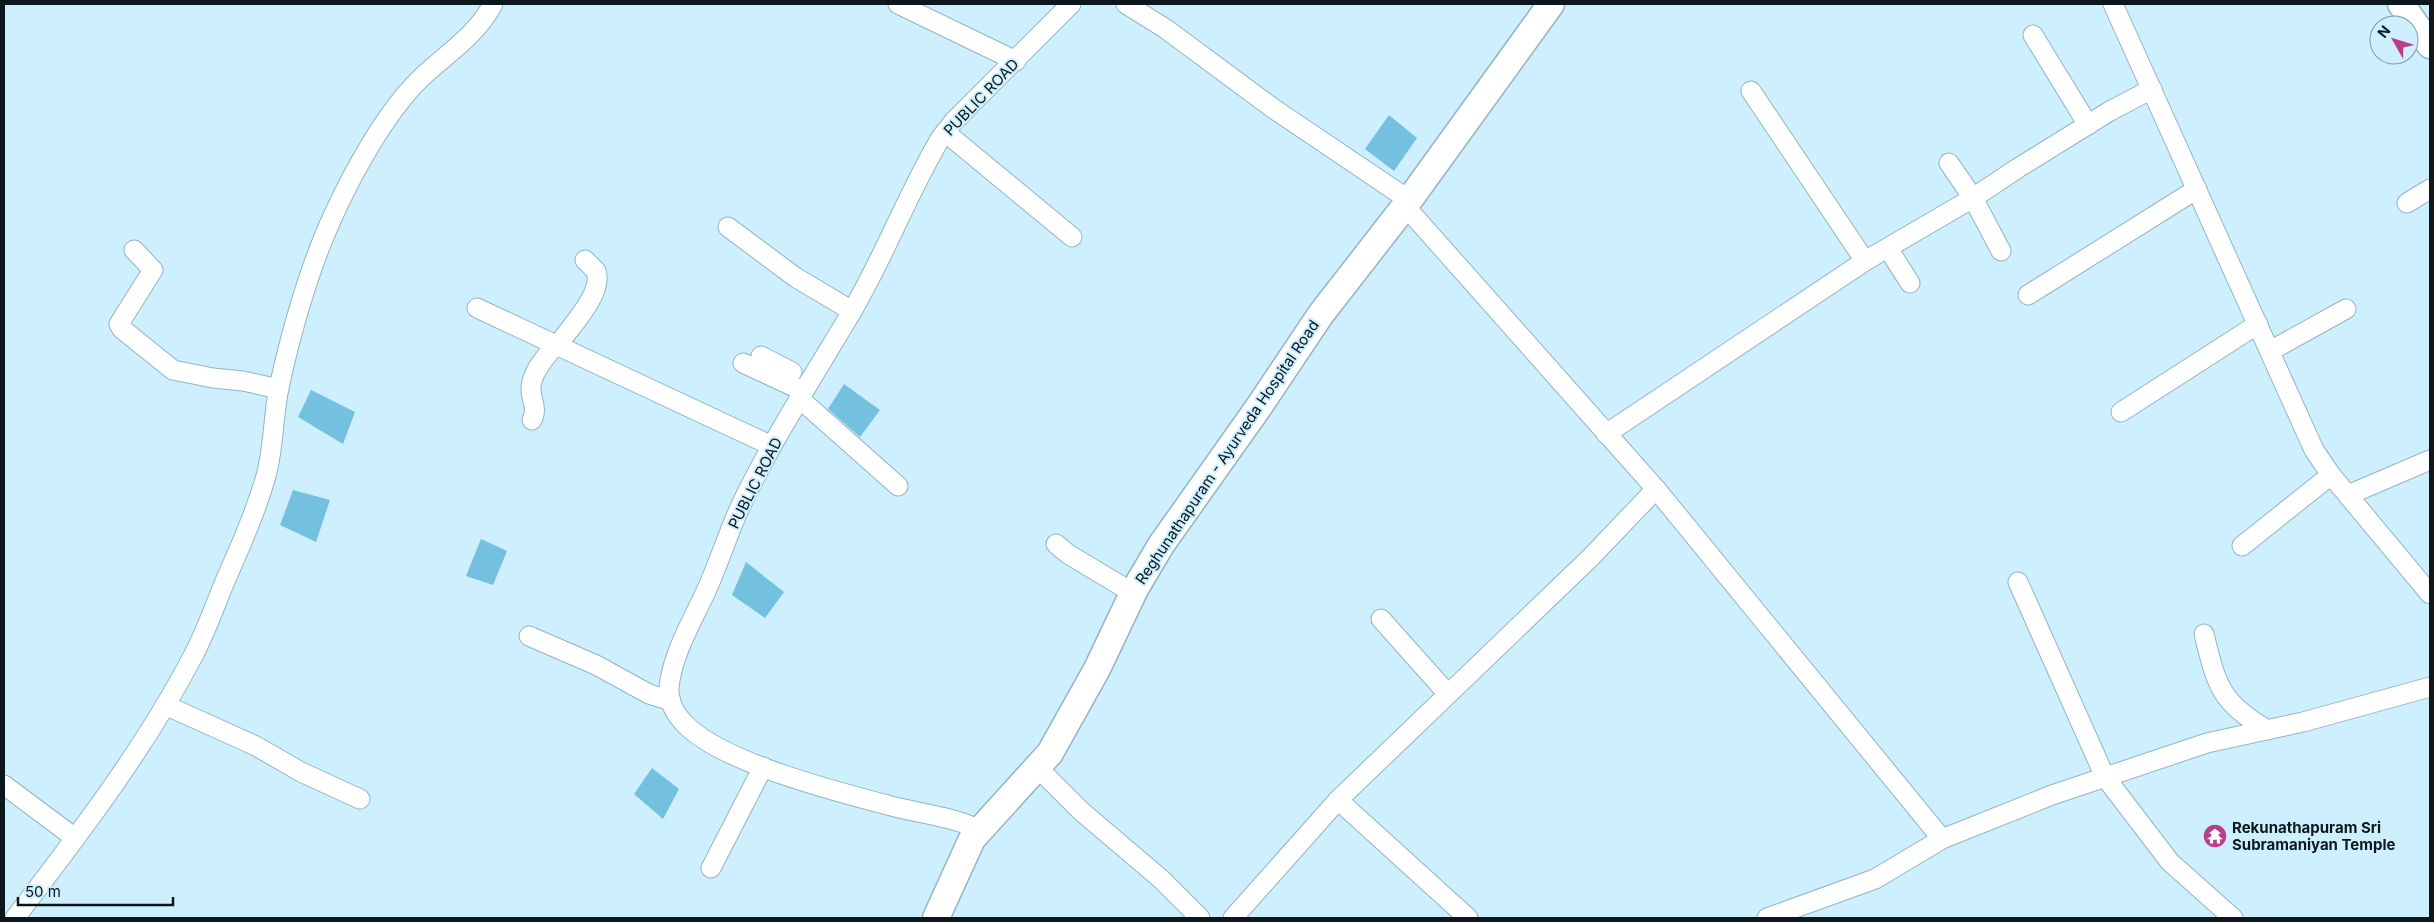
<svg xmlns="http://www.w3.org/2000/svg" width="2434" height="922" viewBox="0 0 2434 922" font-family="Inter,sans-serif">
  <style>
    .building { fill: #74c0df }
    .lines { fill: none; stroke-linecap: round; stroke-linejoin: round }
    .street-casing { stroke: #93b4c1; stroke-width: 21 }
    .secondary-casing { stroke: #93b4c1; stroke-width: 29 }
    .street { stroke: #fff; stroke-width: 19 }
    .secondary { stroke: #fff; stroke-width: 26 }
    .labels { text-anchor: middle; dominant-baseline: central; stroke-width: 4; stroke-linejoin: round; paint-order: stroke }
    .street-label { font-size: 15px; fill: #0b171c; stroke: #cdeffe }
    .poi-label { font-size: 15px; font-weight: bold; fill: #0b171c; stroke: #cdeffe; text-anchor: start }
  </style>
  <rect width="100%" height="100%" fill="#cdeffe"/>
  <g class="building">
    <path d="M1389,115L1417,138L1394,171L1365,149Z"/>
    <path d="M844,384L880,410L860,437L828,409Z"/>
    <path d="M311,390L355,412L343,444L298,417Z"/>
    <path d="M293,490L330,500L316,542L280,525Z"/>
    <path d="M481,539L507,551L493,585L466,576Z"/>
    <path d="M746,562L784,592L765,618L732,595Z"/>
    <path d="M652,768L679,789L663,819L634,794Z"/>
  </g>
  <g class="lines">
    <g class="street-casing">
      <g id="street">
        <path d="M898,4L1016,61"/>
        <path d="M1126,4L1166,29L1274,109L1409,200"/>
        <path d="M2113,4L2314,450L2331,475L2430,594"/>
        <path d="M2033,35L2088,125"/>
        <path d="M1751,91L1865,261"/>
        <path d="M945,132L1072,237"/>
        <path d="M1949,163L1973,198L2001,251"/>
        <path d="M2407,203L2430,189"/>
        <path d="M1405,206L1656,489L1942,839"/>
        <path d="M728,227L795,277L852,311"/>
        <path d="M134,250L153,270L119,324L122,329L173,370L213,378L243,381L279,389"/>
        <path d="M1889,250L1910,283"/>
        <path d="M2028,295L2197,189"/>
        <path d="M477,308L772,446"/>
        <path d="M558,345C570,327 604,293 596,271L585,260"/>
        <path d="M2270,351L2346,309"/>
        <path d="M761,356L792,372"/>
        <path d="M743,363L803,391"/>
        <path d="M800,399L898,486"/>
        <path d="M2121,412L2258,324"/>
        <path d="M532,420C538,408 531,401 531,389C531,372 546,357 556,344"/>
        <path d="M1606,434L1865,261L1973,198L2018,168L2110,111L2152,89"/>
        <path d="M2348,495L2430,460"/>
        <path d="M1056,544L1068,554L1133,593"/>
        <path d="M2242,546L2331,475"/>
        <path d="M2018,582L2105,777L2170,862L2233,918"/>
        <path d="M1381,619L1447,693"/>
        <path d="M2204,634C2217,687 2220,701 2267,730"/>
        <path d="M529,636L596,665L649,694L671,701"/>
        <path d="M165,705L256,746L301,772L360,799"/>
        <path d="M1037,767L1081,811L1161,879L1200,918"/>
        <path d="M4,785L75,838"/>
        <path d="M1338,800L1468,918"/>
        <path d="M980,830C953,817 924,814 895,807C841,793 727,764 688,727C677,717 668,703 669,688C672,654 693,620 707,589C719,562 728,534 740,507C772,440 813,377 851,313C884,257 907,195 940,139L954,121L1071,4"/>
        <path d="M711,868L763,767"/>
        <path d="M15,918C79,834 144,750 193,656C206,632 215,605 226,579C241,545 256,511 266,476C274,447 273,416 279,387C292,329 308,270 333,216C353,172 386,112 420,79C446,54 476,36 493,4"/>
        <path d="M1233,918L1338,800L1590,558L1656,489"/>
        <path d="M1767,918L1875,879L1942,839L2052,795L2207,743L2303,722L2430,687"/>
      </g>
    </g>
    <g class="secondary-casing">
      <g id="secondary">
        <path d="M2401,4L2430,45"/>
        <path d="M936,918L972,839L1050,753L1097,669L1135,589L1161,545L1258,408L1321,314L1405,206L1551,4"/>
      </g>
    </g>
    <use href="#street" class="street"/>
    <use href="#secondary" class="secondary"/>
  </g>
  <defs>
    <g id="temple-disc" transform="scale(1.25)"><circle r="9.5" fill="#ba3d8c" stroke="#cdeffe"/><path d="M0-6L5-2H3V0L6.5 2.5H4V6H1.5V3h-3V6H-4V2.5H-6.5L-3 0V-2H-5Z" fill="#fff"/></g>
  </defs>
  <g fill-rule="evenodd">
    <use href="#temple-disc" x="2215" y="836"/>
  </g>
  <g class="labels">
    <g class="street-label">
      <text transform="translate(981 97) rotate(-46)">PUBLIC ROAD</text>
      <text transform="translate(1227 452) rotate(-56)">Reghunathapuram - Ayurveda Hospital Road</text>
      <text transform="translate(755 483) rotate(-63)">PUBLIC ROAD</text>
    </g>
    <g class="poi-label">
      <text x="2232" y="827">Rekunathapuram Sri<tspan x="2232" dy="17">Subramaniyan Temple</tspan></text>
    </g>
  </g>
  <rect width="2434" height="922" fill="none" stroke="#0b171c" stroke-width="10"/>
  <g transform="translate(2394 40) rotate(309)"><circle r="24" fill="#cdeffe" stroke="#7f99a4"/>
  <path d="M0-4L9 19L0 12L-9 19Z" fill="#ba3d8c"/>
  <text y="-8" font-size="14" font-weight="bold" text-anchor="middle" fill="#0b171c">N</text>
  </g>
  <path d="M18 897v8h155v-8" fill="none" stroke="#0b171c" stroke-width="2.5"/>
  <text x="25" y="897" font-size="15" fill="#0b171c" stroke="#cdeffe" stroke-width="4" paint-order="stroke">50 m</text>
</svg>
